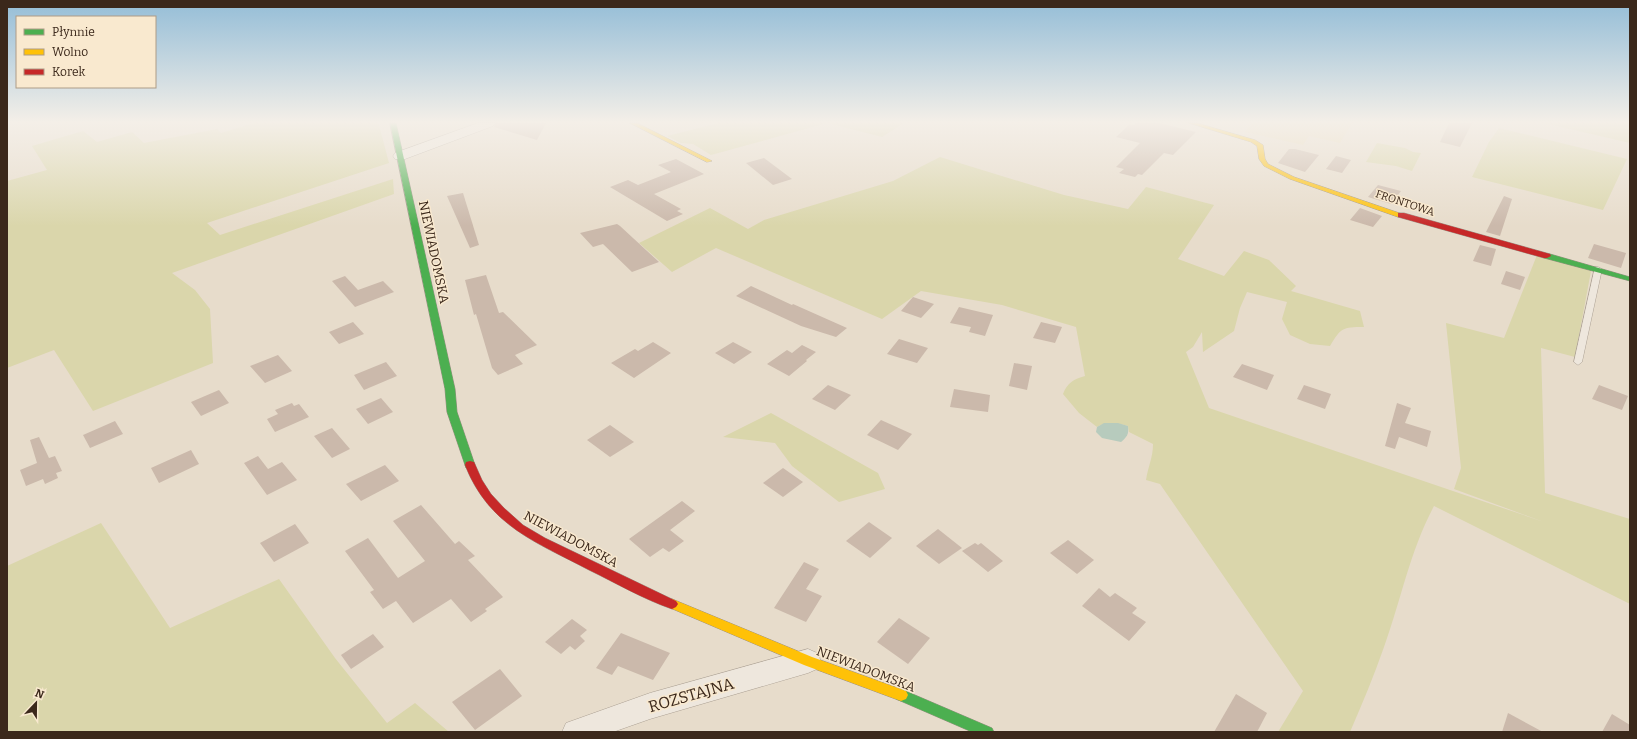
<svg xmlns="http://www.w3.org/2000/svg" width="1637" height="739" viewBox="0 0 1637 739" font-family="Bitter,serif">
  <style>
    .farmland { fill: #e8dab9 }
    .green { fill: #dad6ab }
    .water { fill: #b7cbbd }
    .building { fill: #cbb9ab }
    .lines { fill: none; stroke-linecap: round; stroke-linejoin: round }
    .lane-casing { stroke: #aca194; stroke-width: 1 }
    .street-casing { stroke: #aca194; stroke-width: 1 }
    .fast-casing { stroke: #9b9084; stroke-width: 1 }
    .slow-casing { stroke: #9b9084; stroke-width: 1 }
    .jam-casing { stroke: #9b9084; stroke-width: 1 }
    .lane { fill: #eee7dd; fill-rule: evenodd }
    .street { fill: #eee7dd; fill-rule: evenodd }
    .fast { fill: #4caf50; fill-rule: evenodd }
    .slow { fill: #ffc107; fill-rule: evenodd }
    .jam { fill: #c62828; fill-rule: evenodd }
    .labels { text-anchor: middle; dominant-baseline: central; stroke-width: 3; stroke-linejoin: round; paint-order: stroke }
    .far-street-label { font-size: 11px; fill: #3b281b; stroke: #f9e9cf }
    .street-label { font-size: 13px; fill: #3b281b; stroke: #f9e9cf }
    .near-street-label { font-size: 16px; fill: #3b281b; stroke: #f9e9cf }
  </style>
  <rect width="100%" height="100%" fill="#e7dccb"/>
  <path class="farmland" d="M1252,123H1352L1340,143L1309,136L1303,145L1245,132Z"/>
  <g class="green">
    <path d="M254,123H377L379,125L389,163L207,223L220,235L393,179L394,194L172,273L195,290L210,309L213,363L93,411L54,350L7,368V181L47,170L32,146L83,131L97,142L132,132L144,143L217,129L221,133Z"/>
    <path d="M719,123H827L711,155L693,144L681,143L667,136Z"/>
    <path d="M828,123H904L882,137Z"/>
    <path d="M1544,123H1630V143Z"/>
    <path d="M1499,128L1627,159L1603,210L1472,177L1489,142Z"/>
    <path d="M1377,143L1405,148L1413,152L1421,153L1412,171L1396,166L1366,162Z"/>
    <path d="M940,157L1064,195L1128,209L1146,187L1214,205L1178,259L1224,276L1244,251L1269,260L1296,286L1291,291L1360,311L1364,327C1342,327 1341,328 1330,346L1310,344L1290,335L1282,319L1287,302L1247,292L1240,308L1234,331L1203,352L1202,332L1193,347L1186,352L1209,408L1544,522L1454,489L1461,468L1446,323L1504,338L1537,255L1591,271L1575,357L1541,348L1545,493L1630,519V604L1434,506C1410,551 1401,600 1384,647C1374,676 1362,704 1350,732H1278L1303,691L1160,484L1146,480C1148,466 1153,458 1153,444L1129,432L1128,426C1116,423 1107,421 1097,427L1079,413L1063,394C1067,383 1074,379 1085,376L1076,327L1002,305L921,291L882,319L716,248L672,272L639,243L710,208L748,229L764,220L893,181Z"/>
    <path d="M771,413L878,473L885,489L839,502L792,466L775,443L723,437Z"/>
    <path d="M101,523L170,628L279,579L335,658L387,723L415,703L449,732H7V566Z"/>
  </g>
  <path class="water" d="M1104,423H1118L1128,426C1129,434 1127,437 1121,442L1102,438L1096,432L1097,427Z"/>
  <g class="building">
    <path d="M496,123H546L537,140L494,127Z"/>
    <path d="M1136,123H1159L1196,132L1173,155L1164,153L1142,175L1138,174L1135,177L1119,173L1124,169L1116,167L1140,143L1116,137L1130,124L1134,125Z"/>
    <path d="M1449,123H1472L1460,147L1440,142Z"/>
    <path d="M1289,149H1295L1319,155L1305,172L1278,163Z"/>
    <path d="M1336,156L1351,160L1342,173L1326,169Z"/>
    <path d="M764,158L792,179L773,185L746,163Z"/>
    <path d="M676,159L704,174L654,194L681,209L677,211L683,214L667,221L610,187L628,180L638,185L671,172L658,165Z"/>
    <path d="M1378,185L1401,191L1391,204L1368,197Z"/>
    <path d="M463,193L479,245L470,248L447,196Z"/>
    <path d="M1504,196L1512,199L1500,236L1486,232Z"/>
    <path d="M1360,208L1382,216L1373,227L1350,220Z"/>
    <path d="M617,224L620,226L659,262L632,272L603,244L593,247L580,233Z"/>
    <path d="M1594,244L1626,253L1621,268L1588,258Z"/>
    <path d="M1480,245L1496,249L1491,266L1473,261Z"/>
    <path d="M1506,271L1525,277L1520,290L1501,284Z"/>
    <path d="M486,275L499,313L503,312L537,345L515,355L523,364L498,375L492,368L476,314L474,315L465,280Z"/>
    <path d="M345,276L358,290L383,281L394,292L355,307L332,281Z"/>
    <path d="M751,286L792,305L793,304L847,328L836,337L801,326L736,296Z"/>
    <path d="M913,297L934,304L921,318L901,311Z"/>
    <path d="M959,307L993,315L985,336L969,332L971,327L950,323Z"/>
    <path d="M353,322L364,334L339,344L329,332Z"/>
    <path d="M1041,322L1062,327L1055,343L1033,338Z"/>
    <path d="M899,339L928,348L917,363L887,354Z"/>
    <path d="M653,342L671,353L634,378L611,363L635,349L638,351Z"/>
    <path d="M733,342L752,352L734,364L715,353Z"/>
    <path d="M802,345L816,352L806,360L807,361L789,376L767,364L787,350L792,353Z"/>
    <path d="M278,355L292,371L265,383L250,366Z"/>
    <path d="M386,362L397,376L364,390L354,375Z"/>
    <path d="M1014,363L1032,366L1027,390L1009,386Z"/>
    <path d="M1242,364L1274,375L1267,390L1233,377Z"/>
    <path d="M828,385L851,395L835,410L812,399Z"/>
    <path d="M1304,385L1331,394L1325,409L1297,399Z"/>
    <path d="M1599,385L1628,396L1622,410L1592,399Z"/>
    <path d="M954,389L990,395L988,412L950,407Z"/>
    <path d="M219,390L229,403L201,416L191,402Z"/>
    <path d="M381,398L393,412L368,424L356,409Z"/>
    <path d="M292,403L294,406L299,404L309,417L275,432L267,419L278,414L275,410Z"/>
    <path d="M1397,403L1411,408L1405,423L1431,431L1427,447L1399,437L1395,449L1385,446Z"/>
    <path d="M881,420L912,434L898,450L867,435Z"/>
    <path d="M115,421L123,434L90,448L83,435Z"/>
    <path d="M610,425L634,442L610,457L587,440Z"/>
    <path d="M332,428L350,449L332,458L314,436Z"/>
    <path d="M39,437L49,458L55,456L62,471L56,473L58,478L45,484L43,479L26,486L20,470L37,463L30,440Z"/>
    <path d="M191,450L199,464L159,483L151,468Z"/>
    <path d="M258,456L268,469L282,462L297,480L267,495L244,463Z"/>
    <path d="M385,465L399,481L361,501L346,484Z"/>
    <path d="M783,468L803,482L783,497L763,483Z"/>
    <path d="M682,501L695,511L670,530L684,541L669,552L663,548L650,557L629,539Z"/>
    <path d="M421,505L455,544L459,541L475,556L468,560L503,597L485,609L487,611L471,622L451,599L413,623L396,601L383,609L370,592L374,590L345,551L368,538L398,578L425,561L393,521Z"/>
    <path d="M869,522L892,538L870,558L846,541Z"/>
    <path d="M295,524L309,543L274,562L260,543Z"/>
    <path d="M938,529L962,548L939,564L916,546Z"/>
    <path d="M1068,540L1094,560L1077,574L1050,553Z"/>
    <path d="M975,543L978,545L981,543L1003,561L988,572L962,551Z"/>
    <path d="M804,562L819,569L806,589L822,596L806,622L774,608Z"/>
    <path d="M1099,588L1110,597L1115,593L1137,608L1132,613L1146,622L1129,641L1082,606Z"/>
    <path d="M899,618L930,638L908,664L877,642Z"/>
    <path d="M572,619L587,630L580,636L585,641L575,650L570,646L561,654L545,642Z"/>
    <path d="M621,633L670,653L653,680L618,666L612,675L596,668Z"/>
    <path d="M373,634L384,647L351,669L341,655Z"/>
    <path d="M500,669L522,696L475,730L452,702Z"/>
    <path d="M1236,694L1267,713L1257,732H1214Z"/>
    <path d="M1508,713L1543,732H1502Z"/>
    <path d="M1612,714L1630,725V732H1602Z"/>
  </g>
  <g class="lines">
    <g class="lane-casing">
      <path id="lane" d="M1595,267H1598L1602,269L1582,362L1578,365L1574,362Z"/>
    </g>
    <g class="street-casing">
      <g id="street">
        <path d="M478,123H495L493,126L405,159H395L393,156L395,153Z"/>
        <path d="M808,649L817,653L821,661L817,669L808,673L650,719L613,732H562L566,723L650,693Z"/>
      </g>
    </g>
    <g class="fast-casing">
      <g id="fast">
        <path d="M390,123H396L455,389L457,412L475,465L474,468H466L465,465L447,412L445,389Z"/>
        <path d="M1544,254H1550L1630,277V281L1544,258Z"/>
        <path d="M901,689L992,728L994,732H972L896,699L894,695L896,691Z"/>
      </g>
    </g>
    <g class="slow-casing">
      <g id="slow">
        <path d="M630,123H637L712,161L707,162Z"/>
        <path d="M1189,123H1197L1255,140L1263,145L1265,159L1268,164L1294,177L1405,215L1404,217H1398L1290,179L1264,166L1259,159L1257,146L1251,142Z"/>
        <path d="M672,599L812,657L906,691L908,695L906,699L901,701L804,665L668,607L666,604L668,601Z"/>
      </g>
    </g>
    <g class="jam-casing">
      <g id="jam">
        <path d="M1398,213H1404L1550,254L1551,256L1547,258H1544L1398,217Z"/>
        <path d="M470,461L474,462L482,480L491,494L504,508L523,525L545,538L676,601L678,604L676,607L672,609C643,599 616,583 589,570C536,542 489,526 465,465L466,462Z"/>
      </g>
    </g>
    <use href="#lane" class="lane"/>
    <use href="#street" class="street"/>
    <use href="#fast" class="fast"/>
    <use href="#slow" class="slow"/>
    <use href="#jam" class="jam"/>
  </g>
  <linearGradient id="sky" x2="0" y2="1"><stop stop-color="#94bdd7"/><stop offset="0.54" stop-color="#f4efe8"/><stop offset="1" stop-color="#f4efe8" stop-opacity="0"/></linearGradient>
  <rect width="1637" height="226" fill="url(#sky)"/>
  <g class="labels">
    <g class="far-street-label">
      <text transform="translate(1405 203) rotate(18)">FRONTOWA</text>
    </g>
    <g class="street-label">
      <text transform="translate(434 252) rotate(78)">NIEWIADOMSKA</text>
      <text transform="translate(571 539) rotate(28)">NIEWIADOMSKA</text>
      <text transform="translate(866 669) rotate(21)">NIEWIADOMSKA</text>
    </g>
    <g class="near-street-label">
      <text transform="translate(691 695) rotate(-16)">ROZSTAJNA</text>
    </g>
  </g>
  <rect width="1637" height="739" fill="none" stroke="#3b281b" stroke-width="16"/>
  <rect x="16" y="16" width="140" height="72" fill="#f9e9cf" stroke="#ad9c87"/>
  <rect x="24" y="29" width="20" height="6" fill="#4caf50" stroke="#ad9c87"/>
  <text x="52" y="36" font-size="12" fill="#3b281b">Płynnie</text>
  <rect x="24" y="49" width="20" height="6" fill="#ffc107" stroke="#ad9c87"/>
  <text x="52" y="56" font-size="12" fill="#3b281b">Wolno</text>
  <rect x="24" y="69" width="20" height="6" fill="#c62828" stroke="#ad9c87"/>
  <text x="52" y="76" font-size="12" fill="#3b281b">Korek</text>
  <g transform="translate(36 703) rotate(22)" stroke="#f9e9cf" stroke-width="3" paint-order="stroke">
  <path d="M0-3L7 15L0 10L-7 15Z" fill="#3b281b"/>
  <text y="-6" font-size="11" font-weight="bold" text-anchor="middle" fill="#3b281b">N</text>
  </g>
</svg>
